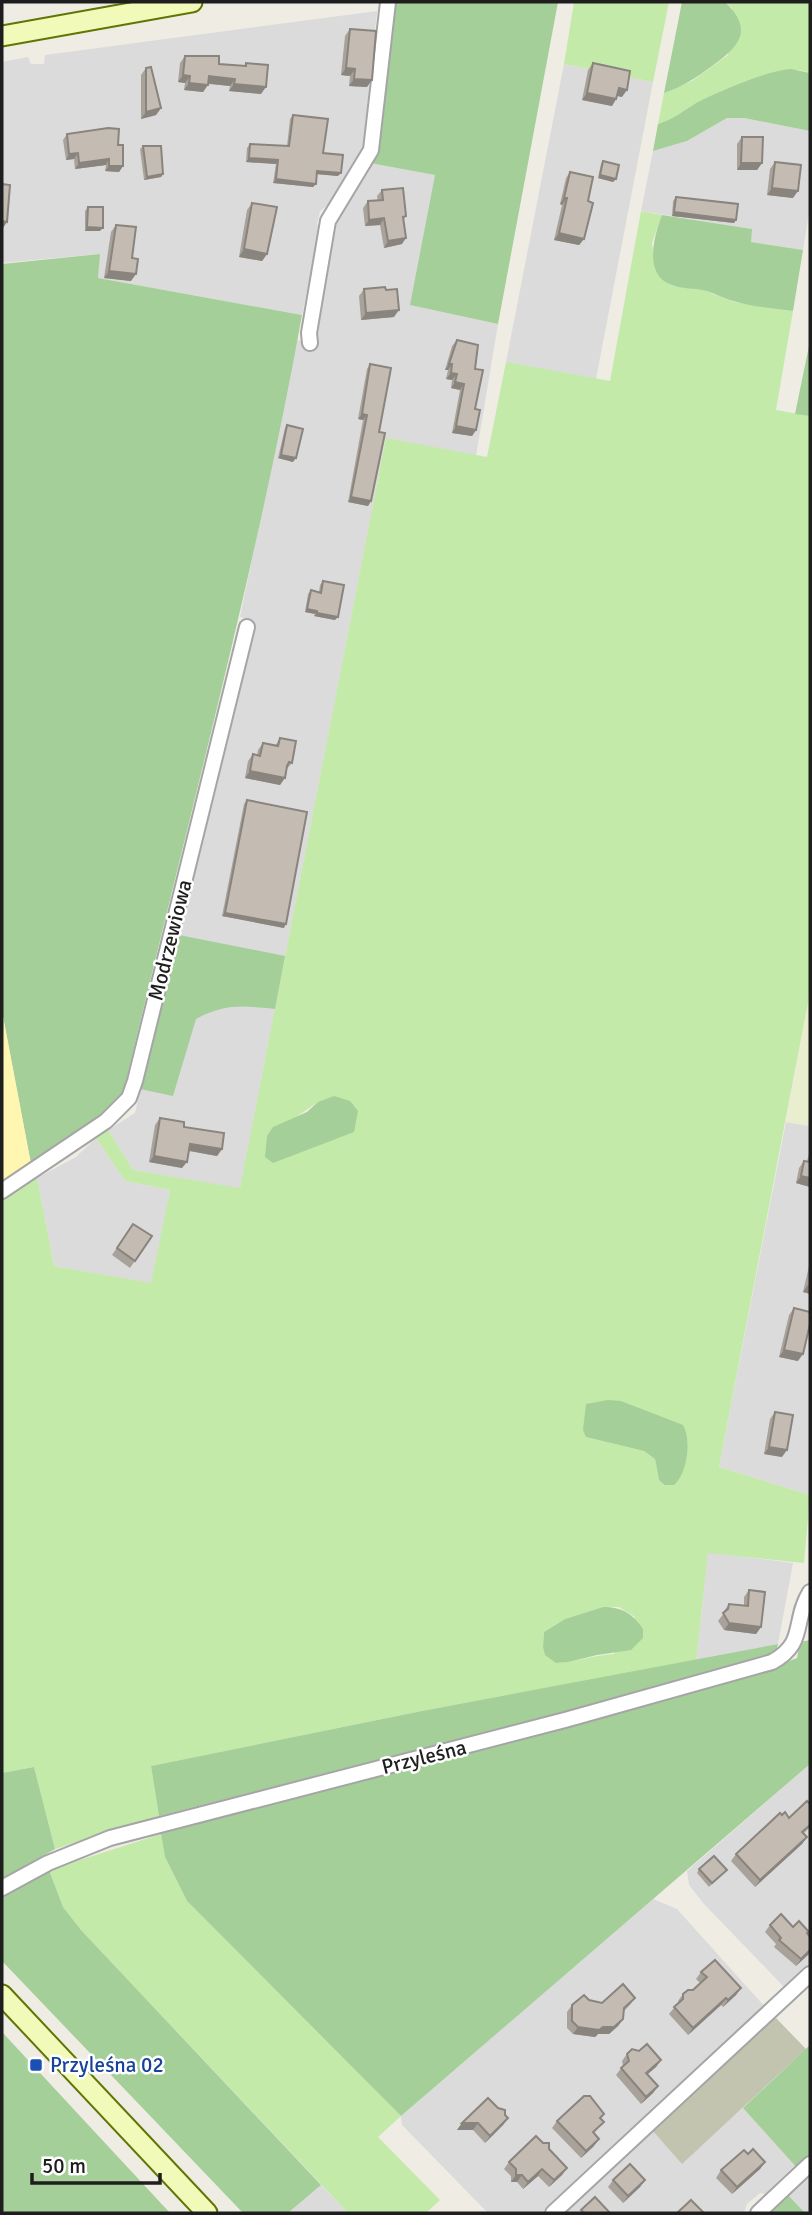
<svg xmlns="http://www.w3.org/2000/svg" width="812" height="2215" viewBox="0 0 812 2215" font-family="Signika,sans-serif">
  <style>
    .residential { fill: #dcdbdb }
    .construction { fill: #c2c4b0 }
    .farmland { fill: #e9eecf }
    .grass { fill: #c4eaaa; fill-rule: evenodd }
    .forest { fill: #a4cf99 }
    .sand { fill: #fff6b2 }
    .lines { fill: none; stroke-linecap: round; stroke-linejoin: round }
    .street-casing { stroke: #a5a5a5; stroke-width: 18 }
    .secondary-casing { stroke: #607604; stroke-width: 23 }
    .street { stroke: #fff; stroke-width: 14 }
    .secondary { stroke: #f1fab8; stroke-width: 19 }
    .wall { fill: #a9a29a }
    .shaded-wall { fill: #89847d }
    .building { fill: #c4bcb3; stroke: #89847d; stroke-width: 2 }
    .transit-dot { fill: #1a4fb4; stroke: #fff; stroke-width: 2.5 }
    .labels { text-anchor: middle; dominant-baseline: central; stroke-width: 5; stroke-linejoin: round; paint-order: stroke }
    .street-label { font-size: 21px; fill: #1e1e1e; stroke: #fff }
    .transit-label { font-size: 21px; fill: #164399; stroke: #fff; text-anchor: start }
  </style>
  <rect width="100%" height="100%" fill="#efece4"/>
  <g class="residential">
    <path d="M377,11L363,146L328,205L320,211L317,224L320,229L302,315L98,278L99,254L2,263V62L28,57L31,64H44L45,55Z"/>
    <path d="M564,64L653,82L596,379L506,362Z"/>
    <path d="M727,118H744L810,131V206L803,250L750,242L751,229L641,211L653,151L687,141Z"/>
    <path d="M370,163L436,175L411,305L498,324L476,456L386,439L240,1189L133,1170L108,1130L135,1113L254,621L240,617L297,340L310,343L313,338L335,225L331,223Z"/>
    <path d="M786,1122L810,1126V1495L719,1467Z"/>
    <path d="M96,1138L125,1181L170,1190L152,1284L54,1266L37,1178L76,1157Z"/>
    <path d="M708,1552L793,1563L778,1644L696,1661Z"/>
    <path d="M810,1764V1967L786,1989L704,1904L689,1885L687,1871Z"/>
    <path d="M653,1899L677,1909L766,2008L546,2213H488L402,2125L401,2116Z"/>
    <path d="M743,2108L795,2165L765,2194L760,2193L747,2204L744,2213H562L651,2129L682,2163Z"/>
    <path d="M810,2172V2213H805L787,2194Z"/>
    <path d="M321,2185L348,2213H288Z"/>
  </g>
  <path class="construction" d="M776,2018L806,2049L682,2164L651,2129L760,2028Z"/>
  <path class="farmland" d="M810,992V1126L786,1122Z"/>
  <g class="grass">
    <path d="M574,2H669L653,82L564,64Z"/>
    <path d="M725,2H810V73C785,61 726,88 701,101C686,108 675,119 658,124L664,93L692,81L728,55L732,8Z"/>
    <path d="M641,211L662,215L652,243L655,265L667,283L674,286L703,290L734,302L793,311L776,410L810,416V992L719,1467L810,1495L804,1563L708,1553L696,1661L422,1711L151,1766L159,1816L55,1849L34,1767L2,1773V1199L37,1178L54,1266L151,1283L170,1190L125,1181L96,1138L108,1130L133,1170L240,1188L386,438L487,457L506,362L610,381ZM318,1102L354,1132L293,1119ZM586,1437L688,1443L659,1480L655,1459L644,1451ZM603,1607H619L635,1617L614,1654C594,1655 576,1662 556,1663L543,1647L544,1632L565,1619Z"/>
    <path d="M161,1834L165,1857L187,1901L401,2116L378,2137L440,2200L426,2213H348L81,1930L63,1907L49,1870Z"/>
  </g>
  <g class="forest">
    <path d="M396,2H558L498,324L410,305L435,175L370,163Z"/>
    <path d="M682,2H725C754,30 740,46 712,66C696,78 682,87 664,93Z"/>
    <path d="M791,69L810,73V131L744,118H727L687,141L653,151L658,124C675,119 686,108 702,100C725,89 766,71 791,69Z"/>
    <path d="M662,215L752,229L751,242L803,250L793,311C773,308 752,307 733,301C722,298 713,292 702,290C693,288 684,289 675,286C642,278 654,236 662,215Z"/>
    <path d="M100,254L98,278L302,315C254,581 182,841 121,1103L31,1164L2,1011V264Z"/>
    <path d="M810,341V416L795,414Z"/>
    <path d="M179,935L285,956L275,1009C243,1006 226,1003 196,1019L173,1096L140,1089Z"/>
    <path d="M334,1096L350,1101L358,1111L354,1132L273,1163L265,1157L267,1136L273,1127L307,1112L318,1102Z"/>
    <path d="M608,1400L621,1401L683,1425C692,1441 687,1474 674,1485H665L659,1480L655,1459L644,1451L586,1437L583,1430L586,1404Z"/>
    <path d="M603,1607C622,1607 632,1613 643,1629V1638L631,1650L597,1655L568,1662L556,1663L545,1655L543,1647L544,1632L565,1619Z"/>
    <path d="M810,1640V1764L401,2116L187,1901L165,1857L161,1834L774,1667L797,1658L800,1642Z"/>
    <path d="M778,1644L776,1653L665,1686L159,1816L151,1766L422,1711Z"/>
    <path d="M34,1767L55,1849L2,1879V1773Z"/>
    <path d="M49,1870L63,1907L81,1930L321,2185L288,2213H243L2,1961V1892Z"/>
    <path d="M2,2032L170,2213H2Z"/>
    <path d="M810,2045V2157L798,2169L743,2108Z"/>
    <path d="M787,2194L805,2213H767Z"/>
  </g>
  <path class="sand" d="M2,1011L31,1164L2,1182Z"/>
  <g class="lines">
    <g class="street-casing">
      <g id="street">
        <path d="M310,343L309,333L328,221L371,150L388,2"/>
        <path d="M2,1191L106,1121L129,1098L135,1081L247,627"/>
        <path d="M2,1888L48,1863L110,1838L565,1720L772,1662C807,1643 792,1621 810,1592"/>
        <path d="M553,2213L810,1974"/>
        <path d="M758,2213L810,2164"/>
      </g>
    </g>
    <g class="secondary-casing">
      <g id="secondary">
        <path d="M2,36L192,2"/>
        <path d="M2,1995L207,2213"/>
      </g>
    </g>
    <use href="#street" class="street"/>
    <use href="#secondary" class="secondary"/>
  </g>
  <g class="wall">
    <path d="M350,29L367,87L349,86L350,76L341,75L345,36Z"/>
    <path d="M185,56L219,64L244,66L246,63L261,94L229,91L230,86L208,84L203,92L184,90L185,83L178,82L180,63Z"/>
    <path d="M593,63L622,97L617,96L616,99L612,106L582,100L588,70Z"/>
    <path d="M146,68L161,108L156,115L141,119V75Z"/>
    <path d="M293,115L323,153L338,176L317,174L316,184L313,187L273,183L276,164L246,162L247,148L250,144L287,146L290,119Z"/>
    <path d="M67,134L118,145L123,166L119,172L105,171L106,165L75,169L74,159L66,160L63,140Z"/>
    <path d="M742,137L762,163L757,170H737V144Z"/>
    <path d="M143,146L163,174L161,177L144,180L140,149Z"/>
    <path d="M603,161L616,179L613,182L598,178L601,164Z"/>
    <path d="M775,162L793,198L767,195L770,169Z"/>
    <path d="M570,172L584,239L579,245L554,240L562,205L560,204L566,178Z"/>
    <path d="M382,190L406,216L403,220L402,244L384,248L380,225L365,226L363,208L368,201H378L377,196Z"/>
    <path d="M676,197L736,220L734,223L672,216L673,201Z"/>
    <path d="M252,203L267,254L262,261L239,257L247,210Z"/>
    <path d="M88,207L100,231H85V211Z"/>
    <path d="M116,225L132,258L131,281L104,278L111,232Z"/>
    <path d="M364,289L386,290L394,317L361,320L359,296Z"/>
    <path d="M457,340L475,369L476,430L472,436L452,433L460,390L451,388L452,380L446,379L448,370H445L452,346Z"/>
    <path d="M370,364L379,432L371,501L368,506L348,502L363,420L358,419L367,369Z"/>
    <path d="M287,425L293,462L278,458L285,428Z"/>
    <path d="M323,581L335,620L314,616L315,614L305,612L308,594L311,590L319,592L320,585Z"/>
    <path d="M280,738L292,763L286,770L280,785L245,778L248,761L253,754L257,755L258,750L263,743L275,746Z"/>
    <path d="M247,800L284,928L222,916L244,804Z"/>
    <path d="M160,1118L184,1127L222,1149L217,1156L189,1151L182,1168L149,1162L155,1125Z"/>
    <path d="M810,1151V1187L796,1183L799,1168L804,1161H807Z"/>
    <path d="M133,1224L152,1236L130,1268L112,1255Z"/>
    <path d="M810,1262V1294L803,1292Z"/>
    <path d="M794,1308L798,1361L779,1357L789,1315Z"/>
    <path d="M775,1412L782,1457L764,1454L770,1419Z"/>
    <path d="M749,1590L761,1627L756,1634L724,1630L718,1621L724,1613V1611L729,1604L744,1606V1597Z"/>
    <path d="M810,1804V1827L804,1833L807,1837L802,1844L755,1887L731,1861L736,1854L782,1815L789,1818Z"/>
    <path d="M699,1869L727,1870L709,1887L697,1873Z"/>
    <path d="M770,1925L793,1927L809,1932L807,1934L810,1953L796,1966L774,1947L776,1944L765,1932Z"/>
    <path d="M701,1972L741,1988L736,1995L723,2007L721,2005L688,2035L669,2014L678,2003V2001L683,1994L693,1990L700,1983L696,1979Z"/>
    <path d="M635,1998L630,2005L624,2011L623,2019L618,2026L609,2034H598L595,2037L573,2034L567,2028V2012L572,2005L589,2000L602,2003Z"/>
    <path d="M627,2054L661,2060L656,2067L647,2074L658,2086L653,2093L641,2104L616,2075L623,2066L622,2061Z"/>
    <path d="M505,2115L508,2118L503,2125L485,2143L473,2130H457L462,2123Z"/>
    <path d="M601,2119L604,2122L594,2133V2146L581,2158L552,2128L557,2121Z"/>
    <path d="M549,2149L567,2168L562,2175L549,2187L538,2176L523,2189L517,2182H511V2176L504,2169L509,2162Z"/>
    <path d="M748,2154L765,2162L760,2169L732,2194L716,2178L721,2170Z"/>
    <path d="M613,2180H645L640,2187L623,2203L608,2187Z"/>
  </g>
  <g class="shaded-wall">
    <path d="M346,68L355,69L350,76L341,75Z"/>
    <path d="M183,75L190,76L185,83L178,82Z"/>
    <path d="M209,76L235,79L230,86L204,83Z"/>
    <path d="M354,79L372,80L367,87L349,86Z"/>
    <path d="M189,83L208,85L203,92L184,90Z"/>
    <path d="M234,84L266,87L261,94L229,91Z"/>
    <path d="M619,88L627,90L622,97L614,95Z"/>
    <path d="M587,93L616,99L612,106L582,100Z"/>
    <path d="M161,108L156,115L141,119L146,112Z"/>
    <path d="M78,153L74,159L66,160L69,154Z"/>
    <path d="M249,158L278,160L276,164L246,162Z"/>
    <path d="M109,159L106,165L75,169L79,163Z"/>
    <path d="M741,163H762L757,170H737Z"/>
    <path d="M109,166H123L119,172L105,171Z"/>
    <path d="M317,171L341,173L338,176L315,174Z"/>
    <path d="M163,174L161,177L144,180L147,177Z"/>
    <path d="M600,175L616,179L613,182L598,178Z"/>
    <path d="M276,179L316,184L313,187L273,183Z"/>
    <path d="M772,188L798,191L793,198L767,195Z"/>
    <path d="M564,198H567L562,205L560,204Z"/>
    <path d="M674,212L736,220L734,223L672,216Z"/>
    <path d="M384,218L380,225L365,226L369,220Z"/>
    <path d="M2,221L7,222L3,228L2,227Z"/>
    <path d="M87,227L103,228L100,231H85Z"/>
    <path d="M559,233L584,239L579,245L554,240Z"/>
    <path d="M406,238L402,244L384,248L388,241Z"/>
    <path d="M244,249L267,254L262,261L239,257Z"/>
    <path d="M109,271L136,274L131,281L104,278Z"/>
    <path d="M399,310L394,317L361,320L366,313Z"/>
    <path d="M449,364H452L448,370H445Z"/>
    <path d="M451,373L457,374L452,380L446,379Z"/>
    <path d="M455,382L464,384L460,390L451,388Z"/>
    <path d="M362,414L367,415L363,420L358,419Z"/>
    <path d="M456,426L476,430L472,436L452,433Z"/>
    <path d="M281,455L296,458L293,462L278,458Z"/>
    <path d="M351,497L371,501L368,506L348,502Z"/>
    <path d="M307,609L317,611L315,614L305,612Z"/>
    <path d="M317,613L338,617L335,620L314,616Z"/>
    <path d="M250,771L285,778L280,785L245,778Z"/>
    <path d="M225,913L286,924L284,928L222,916Z"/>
    <path d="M190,1144L222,1149L217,1156L185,1150Z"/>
    <path d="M154,1156L187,1162L182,1168L149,1162Z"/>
    <path d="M801,1176L810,1178V1187L796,1183Z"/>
    <path d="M808,1285H810V1294L803,1292Z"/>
    <path d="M784,1350L803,1354L798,1361L779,1357Z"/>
    <path d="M769,1447L787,1450L782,1457L764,1454Z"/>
    <path d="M729,1623L761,1627L756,1634L724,1630Z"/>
    <path d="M807,1837L802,1844L755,1887L760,1880Z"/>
    <path d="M810,1950V1953L796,1966L801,1959Z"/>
    <path d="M741,1988L736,1995L723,2007L728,2000Z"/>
    <path d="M726,1998L721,2005L688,2035L693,2028Z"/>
    <path d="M623,2019L618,2026L609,2034H598L595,2037L573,2034L578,2027Z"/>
    <path d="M661,2060L656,2067L641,2080L646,2073Z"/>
    <path d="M658,2086L653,2093L641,2104L646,2097Z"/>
    <path d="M508,2118L503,2125L485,2143L490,2136Z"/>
    <path d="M462,2123H478L473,2130H457Z"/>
    <path d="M599,2139L594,2146L581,2158L586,2151Z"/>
    <path d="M765,2162L760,2169L732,2194L737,2187Z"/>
    <path d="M567,2168L562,2175L549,2187L554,2180Z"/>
    <path d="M542,2169L538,2176L523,2189L528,2182Z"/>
    <path d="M516,2175H522L517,2182H511Z"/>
    <path d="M645,2180L640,2187L623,2203L628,2196Z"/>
  </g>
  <g class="building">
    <path d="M350,29L376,31L372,80L354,79L355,69L346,68Z"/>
    <path d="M185,56H219V64L246,66V63L268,65L266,87L234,84L235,79L209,76L208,85L189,83L190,76L183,75Z"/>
    <path d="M593,63L630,71L627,90L619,88L616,99L587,93Z"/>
    <path d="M151,67L161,108L146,112V68Z"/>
    <path d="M293,115L328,119L323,153L343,155L341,173L317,171L316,184L276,179L278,160L249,158L250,144L289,146Z"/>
    <path d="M108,128L119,129L118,145H123V166H109V159L79,163L78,153L69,154L67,134Z"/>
    <path d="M742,137H763L762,163H741Z"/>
    <path d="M143,146H161L163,174L147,177Z"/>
    <path d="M603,161L619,165L616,179L600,175Z"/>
    <path d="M775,162L801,165L798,191L772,188Z"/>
    <path d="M570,172L593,177L588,201L593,203L584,239L559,233L567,198H564Z"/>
    <path d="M2,184L10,185L7,222L2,221Z"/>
    <path d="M403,188L406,216L403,217L406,238L388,241L384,218L369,220L368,201L383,200L382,190Z"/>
    <path d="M676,197L738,204L736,220L674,212Z"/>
    <path d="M252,203L277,207L267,254L244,249Z"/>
    <path d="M88,207H103V228L87,227Z"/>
    <path d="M116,225L136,227L132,258L138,259L136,274L109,271Z"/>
    <path d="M385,287L386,290L397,289L399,310L366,313L364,289Z"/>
    <path d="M457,340L478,345L475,369L483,370L475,409L480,410L476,430L456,426L464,384L455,382L457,374L451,373L452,364H449Z"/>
    <path d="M370,364L391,368L379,432L385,433L371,501L351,497L367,415L362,414Z"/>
    <path d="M287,425L303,429L296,458L281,455Z"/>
    <path d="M323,581L344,585L338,617L317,613V611L307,609L311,590L321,593Z"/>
    <path d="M280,738L296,741L292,763L289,762L287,766L285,778L250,771L253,754L260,756L263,743L278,746Z"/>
    <path d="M247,800L307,812L286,924L225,913Z"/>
    <path d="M160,1118L184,1122V1127L224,1133L222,1149L190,1144L187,1162L154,1156Z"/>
    <path d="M804,1161L810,1162V1178L801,1176Z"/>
    <path d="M133,1224L152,1236L135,1261L117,1248Z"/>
    <path d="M794,1308L810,1312V1324L803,1354L784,1350Z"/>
    <path d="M775,1412L793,1415L787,1450L769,1447Z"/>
    <path d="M749,1590L765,1592L761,1627L729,1623L723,1613L728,1609L729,1604L748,1606Z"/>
    <path d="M807,1801L810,1804V1825L802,1832L807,1837L760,1880L736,1854L780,1813L782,1815L785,1812L789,1818Z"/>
    <path d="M714,1856L727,1870L712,1883L699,1869Z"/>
    <path d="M781,1914L793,1927L799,1921L809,1932L807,1933L810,1937V1950L801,1959L779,1940L781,1938L770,1925Z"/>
    <path d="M715,1960L741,1988L728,2000L726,1998L693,2028L674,2007L683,1999V1994L688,1990H693L707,1977L701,1972Z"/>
    <path d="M623,1984L635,1998L624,2008L623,2019L614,2027H603L599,2030L578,2027L572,2021V2005L584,1995L589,2000L602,2003Z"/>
    <path d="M647,2044L661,2060L646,2073L658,2086L646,2097L621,2068L629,2061L627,2054L632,2049L639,2051Z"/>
    <path d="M584,2096H590L604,2114L600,2118L604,2122L593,2132L599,2139L586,2151L557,2121Z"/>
    <path d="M488,2098L498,2108L505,2110V2115L508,2118L490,2136L478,2123H462Z"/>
    <path d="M536,2136L543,2143H549V2149L567,2168L554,2180L542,2169L528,2182L522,2175H516V2169L509,2162Z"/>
    <path d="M753,2149L765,2162L737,2187L721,2170L744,2150L748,2154Z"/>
    <path d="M630,2164L645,2180L628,2196L613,2180Z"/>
    <path d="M595,2197L610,2213H584L581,2210Z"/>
    <path d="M691,2200L704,2213H677Z"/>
  </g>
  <rect class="transit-dot" x="29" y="2058" width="14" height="14" rx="3.5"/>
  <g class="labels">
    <g class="street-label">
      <text transform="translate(170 940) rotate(-76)">Modrzewiowa</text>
      <text transform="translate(424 1757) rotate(-14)">Przyleśna</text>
    </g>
    <g class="transit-label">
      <text x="50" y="2065">Przyleśna 02</text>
    </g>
  </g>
  <rect width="812" height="2215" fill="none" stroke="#1e1e1e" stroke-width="7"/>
  <path d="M32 2173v10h128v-10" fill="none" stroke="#1e1e1e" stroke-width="3.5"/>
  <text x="42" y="2173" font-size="21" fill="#1e1e1e" stroke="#ffffff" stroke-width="5" paint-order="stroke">50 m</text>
</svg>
